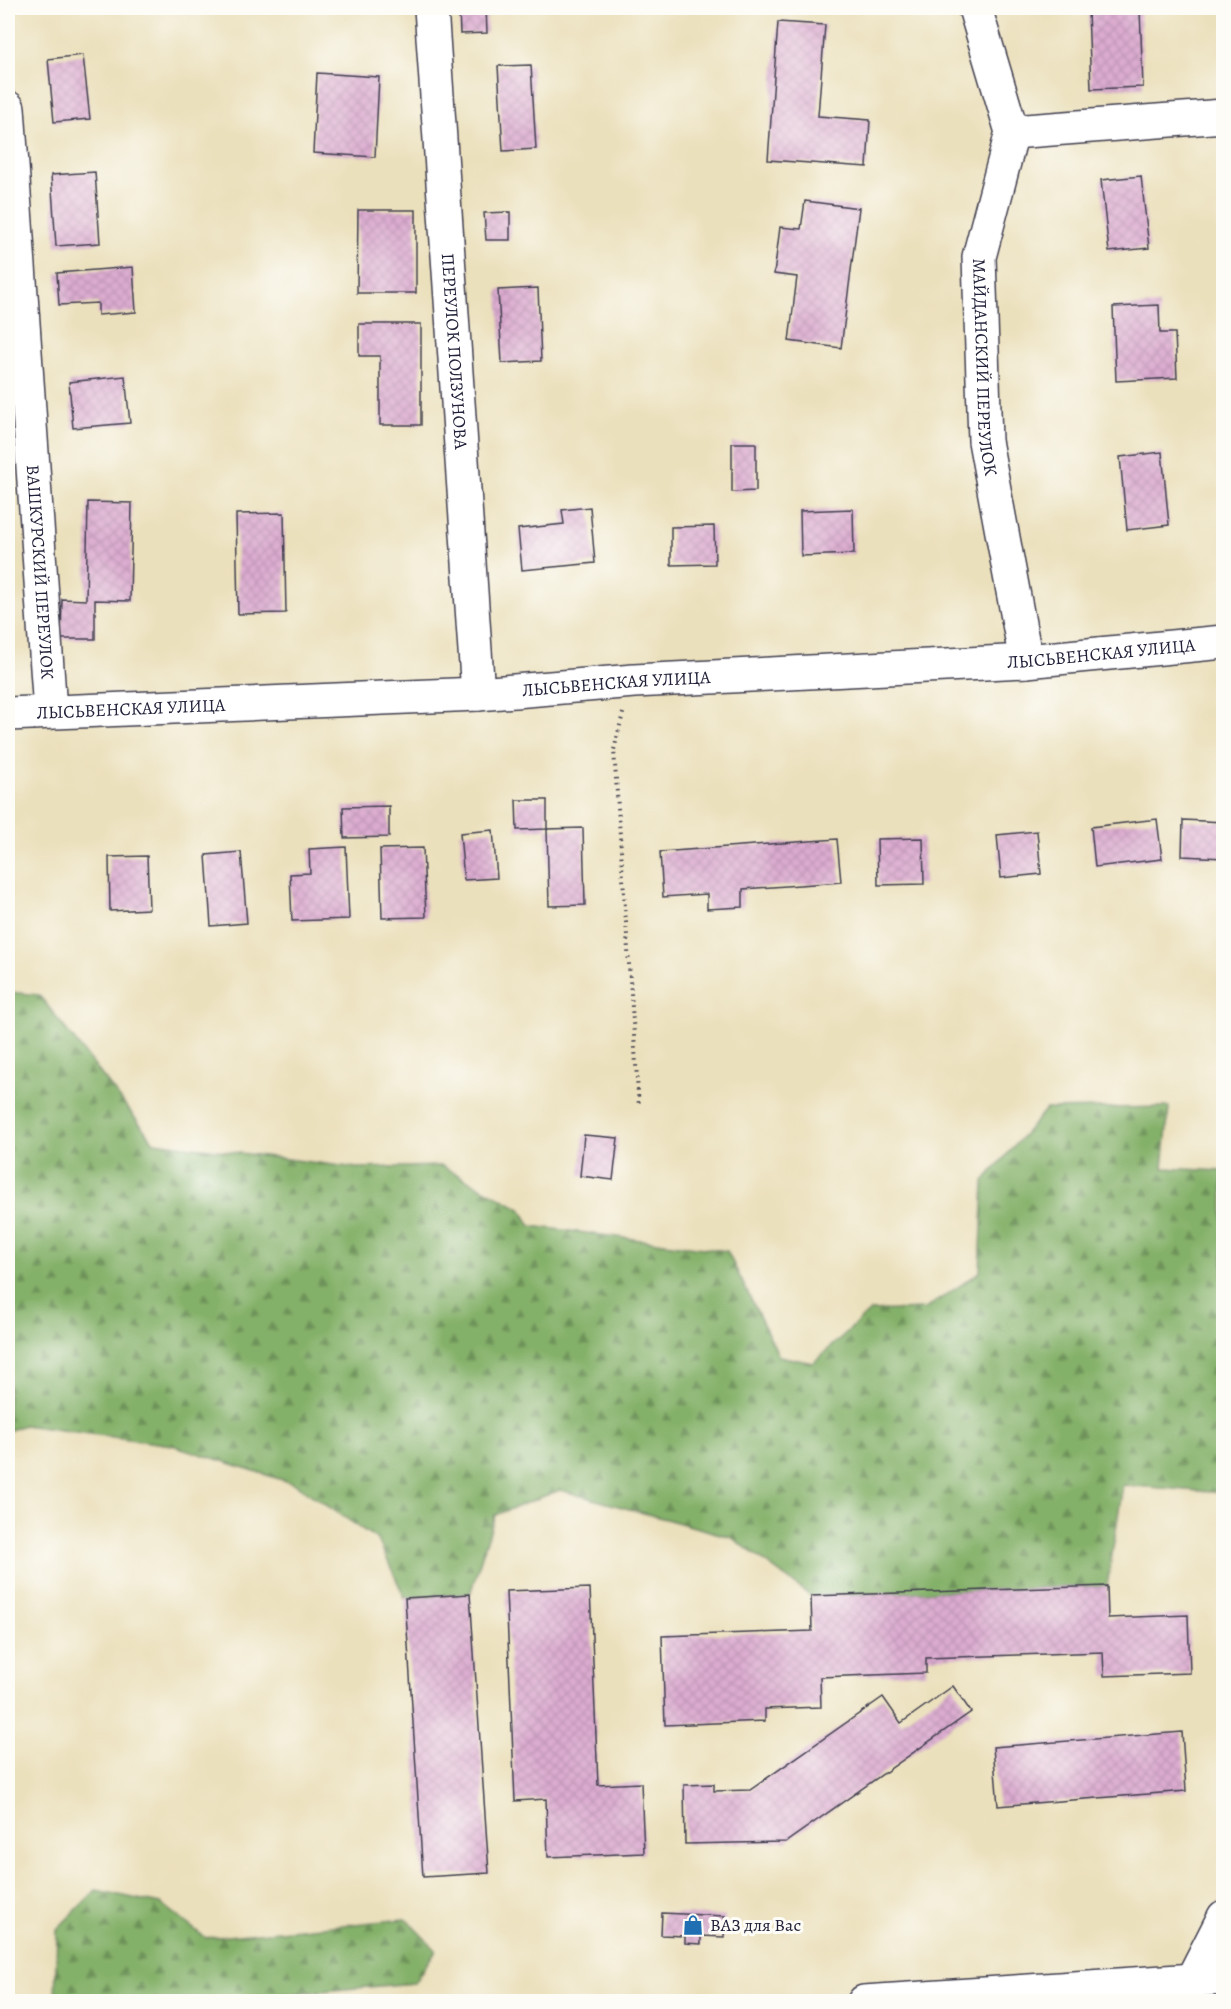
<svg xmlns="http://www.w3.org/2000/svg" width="1231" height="2009" viewBox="0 0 1231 2009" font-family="Alegreya,serif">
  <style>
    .forest { fill: url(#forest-firs); stroke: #536a52; stroke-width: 1.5 }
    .building { fill: url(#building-cross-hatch) }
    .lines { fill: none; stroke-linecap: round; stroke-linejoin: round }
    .minor-casing { stroke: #403e4e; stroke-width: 36 }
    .major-casing { stroke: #403e4e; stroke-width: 36 }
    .path { stroke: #403e4e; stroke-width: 4; stroke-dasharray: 1.5 4.5; stroke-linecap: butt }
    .minor { stroke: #fff; stroke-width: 33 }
    .major { stroke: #fff; stroke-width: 33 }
    .labels { text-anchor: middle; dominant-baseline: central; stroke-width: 6; stroke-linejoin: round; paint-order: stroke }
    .street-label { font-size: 18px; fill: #22223b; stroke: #fdfcf7 }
    .poi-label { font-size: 18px; fill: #22223b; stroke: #fdfcf7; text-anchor: start }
  </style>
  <defs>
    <pattern id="forest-firs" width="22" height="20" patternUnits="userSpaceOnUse" patternTransform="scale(1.5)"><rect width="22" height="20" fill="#84b169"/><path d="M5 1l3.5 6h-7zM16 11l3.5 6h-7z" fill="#6c9058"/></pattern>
    <pattern id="building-cross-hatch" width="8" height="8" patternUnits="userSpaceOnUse" patternTransform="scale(1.5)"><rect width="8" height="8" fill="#dcacd0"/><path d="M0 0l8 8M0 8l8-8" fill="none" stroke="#bc94b4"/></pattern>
  </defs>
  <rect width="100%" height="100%" fill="#fdfcf7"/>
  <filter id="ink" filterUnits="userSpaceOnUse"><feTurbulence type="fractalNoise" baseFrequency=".0167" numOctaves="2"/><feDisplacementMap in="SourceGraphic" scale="12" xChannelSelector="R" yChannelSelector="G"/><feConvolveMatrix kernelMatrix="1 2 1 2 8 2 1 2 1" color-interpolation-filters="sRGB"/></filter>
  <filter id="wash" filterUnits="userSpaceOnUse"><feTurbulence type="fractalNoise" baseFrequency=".008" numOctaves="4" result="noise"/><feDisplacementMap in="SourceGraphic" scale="24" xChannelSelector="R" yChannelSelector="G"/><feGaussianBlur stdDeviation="1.35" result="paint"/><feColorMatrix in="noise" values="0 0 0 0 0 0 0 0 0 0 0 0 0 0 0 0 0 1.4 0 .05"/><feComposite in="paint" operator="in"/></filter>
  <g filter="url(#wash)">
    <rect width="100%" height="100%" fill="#ebe0bc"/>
    <g class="forest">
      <path d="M8,992L39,995L154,1142L357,1168L442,1166L521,1209L531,1226L727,1251L779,1356L813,1363L870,1311L925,1309L980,1272L984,1181L1046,1109L1169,1107L1163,1168L1223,1171V1493L1123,1485L1107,1586L811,1596L731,1537L560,1490L495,1515L470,1594L405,1598L378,1540L295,1484L172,1445L24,1425L8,1431Z"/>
      <path d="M96,1890L161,1904L206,1938L406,1919L436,1950L414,1983L207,2001H55L57,1929Z"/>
    </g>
    <g id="blocks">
      <g class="building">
        <path d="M459,8H486L487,33L460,34Z"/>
        <path d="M1140,10L1143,87L1091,89L1088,11Z"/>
        <path d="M778,22L825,25L818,116L870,120L867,167L768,160Z"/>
        <path d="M83,55L90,119L54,122L48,59Z"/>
        <path d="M531,65L536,149L503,151L498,66Z"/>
        <path d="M317,73L379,77L375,157L313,153Z"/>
        <path d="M95,172L100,243L56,246L51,175Z"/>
        <path d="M1141,176L1149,248L1109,252L1101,180Z"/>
        <path d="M805,201L859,208L841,348L789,341L797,277L774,274L780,227L801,229Z"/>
        <path d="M358,210H416V293H357Z"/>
        <path d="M510,212V240H486L484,213Z"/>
        <path d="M133,267L136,312L98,315V303L59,305L57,273Z"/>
        <path d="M538,288L541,361L502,363L498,290Z"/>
        <path d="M1159,305L1160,333H1175L1177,378L1116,381L1113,307Z"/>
        <path d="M359,324H421V425H380V356H359Z"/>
        <path d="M125,376L130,423L73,428L69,382Z"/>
        <path d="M732,443H756V491L732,492Z"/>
        <path d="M1162,452L1169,525L1127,530L1120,457Z"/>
        <path d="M88,502L132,503L130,601L95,600V639H61L62,599L86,600Z"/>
        <path d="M590,507L595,563L522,570L518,529L564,524L562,510Z"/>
        <path d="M853,509L854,554L801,556L800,511Z"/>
        <path d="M284,513L286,613L238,614L236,514Z"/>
        <path d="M714,526L715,564L671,565V527Z"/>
        <path d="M516,800H547V829L517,830Z"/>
        <path d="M389,806V837L344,838L343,807Z"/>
        <path d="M1157,819L1162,859L1095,867L1091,827Z"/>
        <path d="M1183,820L1224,822V858L1182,856Z"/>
        <path d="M583,828L585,905L549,906L547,829Z"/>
        <path d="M493,830L497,878L464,880L460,833Z"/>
        <path d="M1037,831L1041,874L1001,878L997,835Z"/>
        <path d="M923,838L924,884L878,885L877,839Z"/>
        <path d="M837,839L841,882L743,889V907L707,909V894L663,897L660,852Z"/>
        <path d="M346,847L349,919L292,921L290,874L310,873L309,849Z"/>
        <path d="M423,848L426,917L382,918L380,849Z"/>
        <path d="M241,852L247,923L211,926L206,855Z"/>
        <path d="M147,856L149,909L110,911L109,857Z"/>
        <path d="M584,1135L618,1138L613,1180L580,1176Z"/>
        <path d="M1107,1586L1108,1618L1188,1615L1190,1673L1104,1676L1103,1652L926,1658V1673L820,1677L821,1707L765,1709V1721L665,1725L662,1636L812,1631L811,1596Z"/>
        <path d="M590,1588L598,1785L641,1783L644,1853L548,1857L546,1799L515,1801L506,1591Z"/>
        <path d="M470,1594L489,1873L423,1877L405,1598Z"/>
        <path d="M953,1686L971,1712L786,1842L685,1844L684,1785L714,1784V1791L750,1790L883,1697L901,1723Z"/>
        <path d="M1182,1732L1186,1791L998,1806L993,1747Z"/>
        <path d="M662,1913L725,1916L724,1937L701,1936V1944L685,1943V1936L661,1935Z"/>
      </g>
    </g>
  </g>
  <g filter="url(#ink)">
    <use href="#blocks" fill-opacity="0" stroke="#403e4e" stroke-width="1.5"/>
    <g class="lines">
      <g class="minor-casing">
        <g id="minor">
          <path id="s1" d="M431,8L478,694"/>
          <path id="s2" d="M975,8L1012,132L979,257L985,441L1026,661"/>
          <path id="s3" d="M8,108L50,711"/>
          <path d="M1012,132L1224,116"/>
          <path id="s4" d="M8,714L478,694L634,681L1026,661L1224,642"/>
          <path d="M1192,1980L1224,1917"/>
        </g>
      </g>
      <g class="major-casing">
        <path id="major" d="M864,2002L1224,1978"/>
      </g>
      <path class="path" d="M623,713L614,750L639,1107"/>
      <use href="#minor" class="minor"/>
      <use href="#major" class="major"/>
    </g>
  </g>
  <defs>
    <g id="shop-bare" transform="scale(1.62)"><path d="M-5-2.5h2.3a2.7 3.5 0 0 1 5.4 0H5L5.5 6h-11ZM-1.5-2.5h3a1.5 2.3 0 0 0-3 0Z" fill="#1f6fb2" stroke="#fdfcf7" stroke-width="2.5" paint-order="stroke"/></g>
  </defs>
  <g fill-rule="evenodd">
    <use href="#shop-bare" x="693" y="1925"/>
  </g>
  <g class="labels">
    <g class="street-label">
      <text stroke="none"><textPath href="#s1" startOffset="344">ПЕРЕУЛОК ПОЛЗУНОВА</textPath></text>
      <text stroke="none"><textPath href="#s2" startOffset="369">МАЙДАНСКИЙ ПЕРЕУЛОК</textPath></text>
      <text stroke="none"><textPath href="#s3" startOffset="465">ВАШКУРСКИЙ ПЕРЕУЛОК</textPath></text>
      <text stroke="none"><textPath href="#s4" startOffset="1095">ЛЫСЬВЕНСКАЯ УЛИЦА</textPath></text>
      <text stroke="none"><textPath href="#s4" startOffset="609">ЛЫСЬВЕНСКАЯ УЛИЦА</textPath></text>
      <text stroke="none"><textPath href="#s4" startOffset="123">ЛЫСЬВЕНСКАЯ УЛИЦА</textPath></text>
    </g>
    <g class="poi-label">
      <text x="710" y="1925">ВАЗ для Вас</text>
    </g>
  </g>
  <rect width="1231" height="2009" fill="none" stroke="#fdfcf7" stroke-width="30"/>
</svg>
